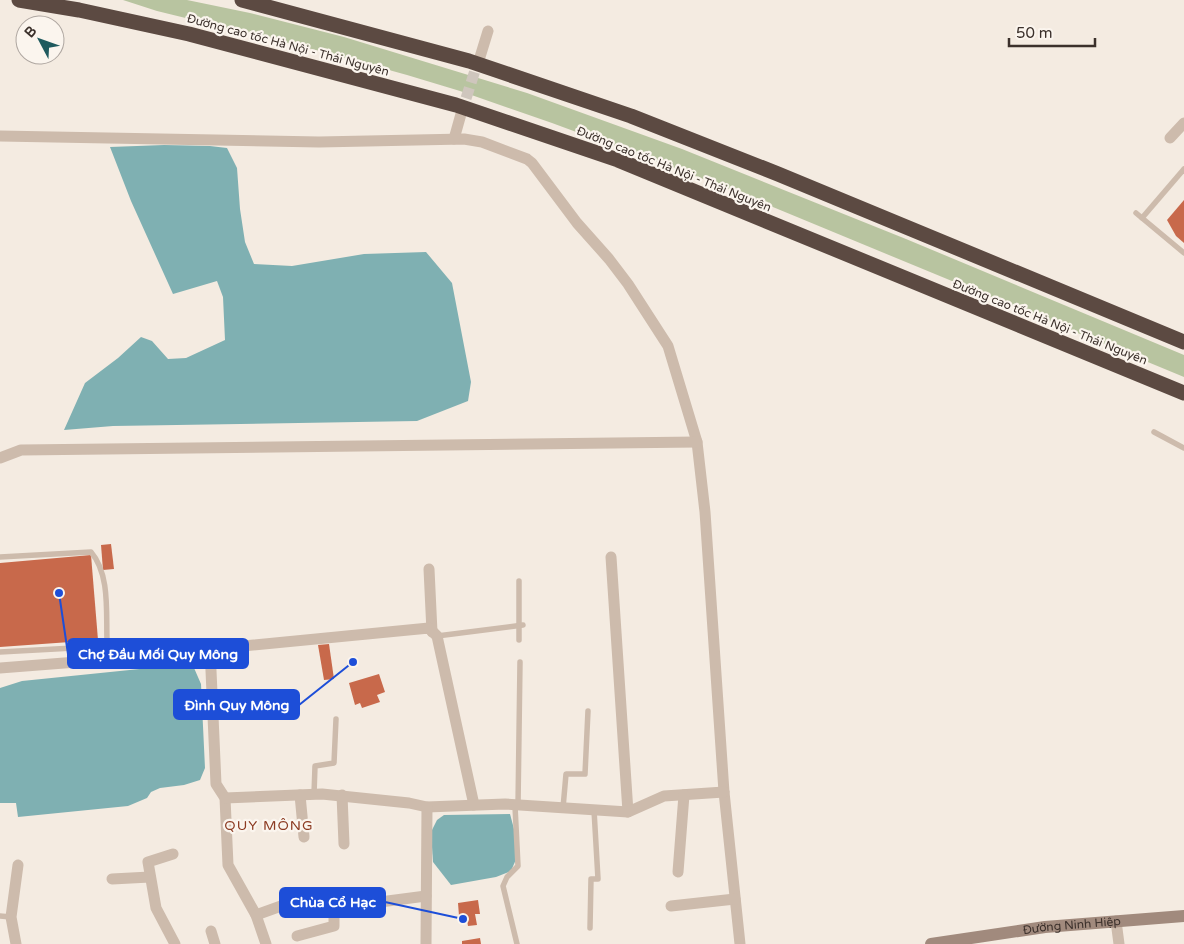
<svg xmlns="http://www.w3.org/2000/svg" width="1184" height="944" viewBox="0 0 1184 944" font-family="'Varela Round',sans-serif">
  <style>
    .green { fill: #b8c4a0 }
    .water { fill: #7fb0b2 }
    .building { fill: #c8694b }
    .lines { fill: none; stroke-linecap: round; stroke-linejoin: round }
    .minor-tunnel { stroke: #cfc6bd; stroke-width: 11; stroke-dasharray: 11 5.5; stroke-linecap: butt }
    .service { stroke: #cdbbac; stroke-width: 5.5 }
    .minor { stroke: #cdbbac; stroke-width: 11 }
    .secondary { stroke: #a18a7d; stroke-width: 12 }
    .motorway { stroke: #5c4a42; stroke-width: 15 }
    .labels { text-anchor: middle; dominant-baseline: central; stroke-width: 4.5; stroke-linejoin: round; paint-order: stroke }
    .street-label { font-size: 12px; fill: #3b302b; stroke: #fbf5ee }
    .neighbourhood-label { font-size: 14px; letter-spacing: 1px; fill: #8c3b22; stroke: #fbf5ee }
    .leader { fill: none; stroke: #1d4ed8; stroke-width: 2 }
    .callout-dot { fill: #1d4ed8; stroke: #fbf5ee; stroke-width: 2 }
    .callout { fill: #1d4ed8; stroke: #1d4ed8; stroke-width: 2 }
    .callout-label { font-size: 14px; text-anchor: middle; font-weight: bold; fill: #fff }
  </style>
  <rect width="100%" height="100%" fill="#f4ebe1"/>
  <path class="green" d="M123,0H187L250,13L344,37L527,93L682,149L906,239L1184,355V377L722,186L552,123L460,91L407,75L324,52L157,11Z"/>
  <g class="water">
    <path d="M164,145L210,146L227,148L237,168L240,209L245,242L254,264L292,266L364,254L426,252L452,283L471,382L468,401L417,421L113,426L64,430L85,383L118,358L141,337L152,341L168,359L186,358L225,340L223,297L217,281L173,294L131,201L110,147Z"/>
    <path d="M182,657L191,661L201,684L205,768L200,780L184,785L160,788L151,792L147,798L128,806L18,817L16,803H0V688L22,681L159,667L166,660Z"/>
    <path d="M510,814L514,829L517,857L511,871L496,877L451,885L433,862L431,832L437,820L444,815Z"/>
  </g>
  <g class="building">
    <path d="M1184,200V243L1176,236L1167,220Z"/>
    <path d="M111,544L114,569L103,570L101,545Z"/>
    <path d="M91,555L98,640L0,647V563Z"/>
    <path d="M329,644L334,679L324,680L318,645Z"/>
    <path d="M379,674L385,692L377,695L380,702L362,708L360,703L355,705L349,683Z"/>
    <path d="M478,900L480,914H475L477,925L468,926L466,915L459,916L458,903Z"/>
    <path d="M480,938L481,944H462V941Z"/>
  </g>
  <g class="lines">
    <path class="minor-tunnel" d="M461,114L479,58"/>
    <g class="service">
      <path d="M1136,213L1184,253"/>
      <path d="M1142,218L1184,169"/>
      <path d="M1154,432L1184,448"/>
      <path d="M0,557L91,552C110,574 106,612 107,640L102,646L92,647L0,652"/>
      <path d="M519,581V640"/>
      <path d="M437,636L523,625"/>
      <path d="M314,794L315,766L334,763L336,719"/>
      <path d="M515,806L518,866L507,877L503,886L517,944"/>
      <path d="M518,806L520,662"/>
      <path d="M563,808L566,774H585L588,711"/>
      <path d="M0,916L11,917"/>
      <path d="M590,928L591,879H598L594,810"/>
    </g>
    <g class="minor">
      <path d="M480,57L488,31"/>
      <path d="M0,136L319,142L464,139L482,142L527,159L532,163L577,223L609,259L628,284L668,346L697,442L705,512L724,792L740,944"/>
      <path d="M1170,138L1184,123"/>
      <path d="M454,139L461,114"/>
      <path d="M0,458L21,450L697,442"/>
      <path d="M611,557L628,812"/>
      <path d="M429,569L432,632"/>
      <path d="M210,648L216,784L225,798L228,865L256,915L266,944"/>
      <path d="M0,668L77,662L429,628L437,636L474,805"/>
      <path d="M300,795L304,837"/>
      <path d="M342,795L344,844"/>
      <path d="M225,798L322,794L409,803L427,807L505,804L628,812L664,796L724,792"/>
      <path d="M173,854L148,862L156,908L175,944"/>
      <path d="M678,872L684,795"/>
      <path d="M112,879L150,877"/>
      <path d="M671,906L735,899"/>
      <path d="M256,915L295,901L324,894L334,908L426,896"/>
      <path d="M1116,921L1119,944"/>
      <path d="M211,931L215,944"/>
      <path d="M297,936L334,926V908"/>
      <path d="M16,944L11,917L18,865"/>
      <path d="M426,944L427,807"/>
    </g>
    <path class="secondary" id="s1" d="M931,944L1045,927L1184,916"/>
    <g class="motorway">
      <path d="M19,0L79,10L189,34L456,105L618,160L1184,393"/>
      <path d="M242,0L469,61L631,116L778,174L1184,342"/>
    </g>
  </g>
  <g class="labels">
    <g class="street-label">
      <text transform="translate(288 45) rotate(15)">Đường cao tốc Hà Nội - Thái Nguyên</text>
      <text transform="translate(674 169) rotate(22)">Đường cao tốc Hà Nội - Thái Nguyên</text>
      <text transform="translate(1050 322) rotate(22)">Đường cao tốc Hà Nội - Thái Nguyên</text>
      <text stroke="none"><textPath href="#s1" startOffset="142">Đường Ninh Hiệp</textPath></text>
    </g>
    <g class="neighbourhood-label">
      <text x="269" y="825">QUY MÔNG</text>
    </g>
  </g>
  <path class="leader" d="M59 593L68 654M353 662L299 705M463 919L385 902"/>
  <g class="callout-dot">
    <circle cx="59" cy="593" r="5"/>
    <circle cx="353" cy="662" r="5"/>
    <circle cx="463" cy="919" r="5"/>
  </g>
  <g class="callout">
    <rect x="68" y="639" width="180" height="29" rx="5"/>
    <rect x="174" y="690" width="125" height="29" rx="5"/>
    <rect x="280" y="888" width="105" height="29" rx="5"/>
  </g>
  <g class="callout-label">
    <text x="158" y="659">Chợ Đầu Mối Quy Mông</text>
    <text x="237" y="710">Đình Quy Mông</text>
    <text x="333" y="907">Chùa Cổ Hạc</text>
  </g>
  <g transform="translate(40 40) rotate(311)"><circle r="24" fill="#fbf5ee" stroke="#aea6a0"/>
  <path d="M0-4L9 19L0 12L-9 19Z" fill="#1f5a5e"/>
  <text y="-8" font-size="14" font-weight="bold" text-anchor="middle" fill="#3b302b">B</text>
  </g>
  <path d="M1009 38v8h86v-8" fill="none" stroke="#3b302b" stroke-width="2.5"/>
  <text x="1016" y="38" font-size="15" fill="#3b302b" stroke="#fbf5ee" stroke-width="4" paint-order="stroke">50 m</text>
</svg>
